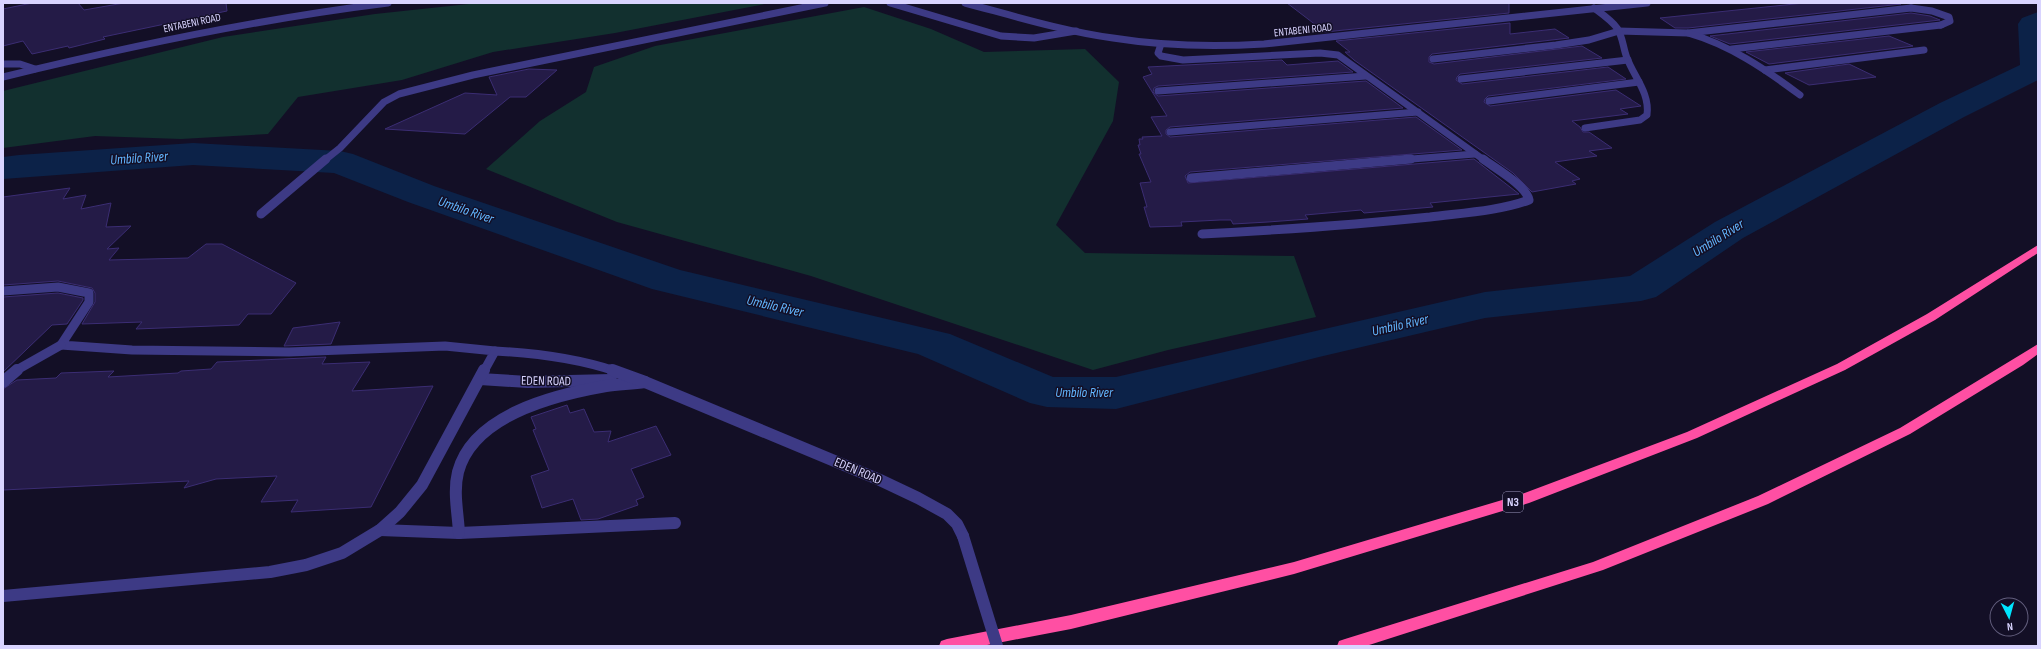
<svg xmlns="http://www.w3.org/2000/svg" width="2041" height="649" viewBox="0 0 2041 649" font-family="'Sofia Sans Condensed',sans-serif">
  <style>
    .green { fill: #12302f }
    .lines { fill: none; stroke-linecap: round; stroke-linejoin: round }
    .river { fill: #0c2248; fill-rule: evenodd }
    .building { fill: #241b47; stroke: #3b2d73 }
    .service-far2 { stroke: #3d3a85; stroke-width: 7 }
    .service-far1 { stroke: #3d3a85; stroke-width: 9 }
    .service { stroke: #3d3a85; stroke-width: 12 }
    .minor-far2 { stroke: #3d3a85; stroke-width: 7 }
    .minor-far1 { stroke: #3d3a85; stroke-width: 9 }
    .minor { stroke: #3d3a85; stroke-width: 12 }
    .motorway { fill: #ff4fa3; fill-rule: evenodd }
    .minor-bridge { stroke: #3d3a85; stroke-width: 12 }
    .labels { text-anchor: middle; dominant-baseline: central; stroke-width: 3; stroke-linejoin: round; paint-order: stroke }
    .far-street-label { font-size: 11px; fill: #d9d4ff; stroke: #130f26 }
    .shield { fill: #130f26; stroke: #9e99be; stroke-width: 1 }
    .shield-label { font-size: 12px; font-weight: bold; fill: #d9d4ff }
    .street-label { font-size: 13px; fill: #d9d4ff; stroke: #130f26 }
    .water-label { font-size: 14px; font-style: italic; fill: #62b6ff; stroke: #130f26 }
  </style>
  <rect width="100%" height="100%" fill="#130f26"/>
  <g class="green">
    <path d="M478,3H770L615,33L493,52L402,80L298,97L268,134L181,139L95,136L3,148V91L223,37L375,14Z"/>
    <path d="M864,7L931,29L984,52L1085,49L1119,82L1113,121L1056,225L1085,253L1294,256L1316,317L1168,350L1093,370L811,276L617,222L486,169L540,121L586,92L594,67L655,46Z"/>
  </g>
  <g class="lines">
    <path class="river" d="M2038,12V80L1964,117L1743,238L1656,297L1641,301L1485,318L1319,357L1116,409L1047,407L1030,403L918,354L652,289L408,202L334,173L193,165L3,179V157L19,155L193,143L340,151L353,154L434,186L680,270L950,334L1053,377H1116L1485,292L1630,276L1715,222L1940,103L2020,65L2018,24L2022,18Z"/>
  </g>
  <g class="building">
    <path d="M32,3H78L84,10L124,3H226L227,11L103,37L105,39L69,48L68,46L32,54L23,41L3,46V9Z"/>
    <path d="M1287,3H1509V13L1325,32Z"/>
    <path d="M1804,3L1901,4L1688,28H1675L1660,18Z"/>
    <path d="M1911,13L1930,16L1940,20L1730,44L1710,36Z"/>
    <path d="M1510,23V34L1555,29L1569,38L1432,54L1429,57V62L1434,64L1582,46L1602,58L1460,74L1457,77L1456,80L1462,84L1608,67L1626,79L1488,96L1485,99L1484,102L1490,106L1616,90L1641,106L1620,109L1628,114L1572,121L1580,127L1583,132H1589L1612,148L1589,151L1597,156L1555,162L1580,179L1572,181L1576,184L1532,192L1513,173L1354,60L1345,52H1350L1336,41Z"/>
    <path d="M1889,36L1913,46L1769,64L1746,52Z"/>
    <path d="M1282,60L1287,65L1338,61L1353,72L1158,86L1154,88L1153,92L1158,96L1366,81L1403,108L1170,127L1166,130V134L1170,137L1416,117L1462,150L1190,172L1185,176L1188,183L1474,159L1519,194L1430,203L1433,207L1364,213L1361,210L1305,215L1308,219L1268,222L1233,224L1231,220H1220L1181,222L1182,226L1150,227L1144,207H1147L1140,183L1151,182L1139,154H1141L1138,145H1140L1139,139H1143L1142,137L1162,136L1151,117L1167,116L1143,77L1152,74L1148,67Z"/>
    <path d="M1849,64L1876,77L1809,85L1785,73Z"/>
    <path d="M529,69L557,70L526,97H510L465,134L385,129L465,93L497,95L489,77Z"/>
    <path d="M70,188L63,199L86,195L81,209L111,203L106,227L131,226L107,249L119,248L109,260L188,258L206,244H222L296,283L271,314H248L239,325L136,329L142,322L82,324L95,302V293L92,288L58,281L3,285V197Z"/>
    <path d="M58,293L83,298V300L67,324L52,325L3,372V297Z"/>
    <path d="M340,322L331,344L284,346L293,328Z"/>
    <path d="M326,357L322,364L370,362L352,391L433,386L371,507L291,512L298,500L261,502L277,476L216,479L184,488L189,481L3,490V389L17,380L56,378L61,373L114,371L108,377L178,373L181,371L211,369L217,362Z"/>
    <path d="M567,405L570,413L584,409L594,432L611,431L608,442L656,426L671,455L631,469L644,497L636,500L638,505L598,519L581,520L573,499L542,508L531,476L549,470L533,430L536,429L531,417Z"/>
  </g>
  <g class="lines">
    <g class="service-far2">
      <path d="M890,3L1001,36L1034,38L1076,31"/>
      <path d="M1161,44L1158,53L1161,56L1183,60L1320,53L1338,55L1484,160"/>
      <path d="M1732,49L1941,25"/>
      <path d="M1433,59L1556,45L1589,40L1619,31L1688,33L1911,8"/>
      <path d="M3,64H20L35,69"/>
      <path d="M1765,70L1924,50"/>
      <path d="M1461,79L1628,60"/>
      <path d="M1158,91L1366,76"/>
      <path d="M1489,101L1639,82"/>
      <path d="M1585,128L1640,120L1647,115C1650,93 1634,77 1627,58C1623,48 1623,37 1617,28C1611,20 1602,14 1594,8"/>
      <path d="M1170,132L1418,112"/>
      <path d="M325,160L340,148L384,102L399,94L473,75L825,3"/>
      <path d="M1399,160L1475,154"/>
    </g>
    <g class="service-far1">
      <path d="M1191,178L1411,159"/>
      <path d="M261,214L326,159"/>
      <path d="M1202,234C1278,230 1354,225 1430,217C1461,213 1500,211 1529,200C1527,186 1495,168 1483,159"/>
      <path d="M3,291L58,287L89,293V302L61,345L132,350L289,352L445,346L495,351L484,371"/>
      <path d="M15,371L61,345"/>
    </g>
    <g class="service">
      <path d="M480,379L528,382L611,380"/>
      <path d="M3,382L17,370"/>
      <path d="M380,530L459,533L675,523"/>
      <path d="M459,533C458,513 453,492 458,472C473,415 554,395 606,386C619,384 632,384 645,382"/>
      <path d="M3,596L270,572L306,565L342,553L380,530L400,512L422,485L484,370"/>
    </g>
    <g class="minor-far2">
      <path d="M965,3C1014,16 1063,31 1113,38C1163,46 1213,47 1264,44L1647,3"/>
      <path d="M1911,8L1932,11L1949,17L1950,21L1941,25"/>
      <path d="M1688,33C1730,45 1765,69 1800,95"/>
      <path d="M3,77C130,46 258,19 388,3"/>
    </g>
    <path class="minor-far1" d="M495,351C535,353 576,358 615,371"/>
    <path class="minor" d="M612,370L645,382L880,480L918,498L947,514L957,524L963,536"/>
    <g class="motorway">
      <path d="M2038,245V253L1935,320L1845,370L1697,438L1529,503L1294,574L1071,629L982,646H939L941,641L947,639L1071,615L1294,562L1519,495L1687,432L1837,364L1927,314Z"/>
      <path d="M2038,344V354L2023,365L1910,434L1768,504L1603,570L1366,646H1337L1339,641L1345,639L1593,562L1758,496L1900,428Z"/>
    </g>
    <path class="minor-bridge" d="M963,536L997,646"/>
  </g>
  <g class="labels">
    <g class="far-street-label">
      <text transform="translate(192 23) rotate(-12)">ENTABENI ROAD</text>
      <text transform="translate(1303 30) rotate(-6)">ENTABENI ROAD</text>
    </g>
    <rect class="shield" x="1503" y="492" width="20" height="20" rx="3"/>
    <g class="shield-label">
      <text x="1513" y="502">N3</text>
    </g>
    <g class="street-label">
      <text transform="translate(546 381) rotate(1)">EDEN ROAD</text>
      <text transform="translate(858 471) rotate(23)">EDEN ROAD</text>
    </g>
    <g class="water-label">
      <text transform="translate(139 158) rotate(-4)">Umbilo River</text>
      <text transform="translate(466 210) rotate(19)">Umbilo River</text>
      <text transform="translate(1718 238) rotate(-32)">Umbilo River</text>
      <text transform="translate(775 306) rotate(13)">Umbilo River</text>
      <text transform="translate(1400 325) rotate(-13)">Umbilo River</text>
      <text x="1084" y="392">Umbilo River</text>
    </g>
  </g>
  <rect width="2041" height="649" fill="none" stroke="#d9d4ff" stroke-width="8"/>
  <g transform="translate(2009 617) rotate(174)"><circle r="19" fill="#130f26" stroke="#625e7d"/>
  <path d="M0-3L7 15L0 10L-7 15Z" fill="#00e5ff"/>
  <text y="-6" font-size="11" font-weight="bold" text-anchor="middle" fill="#d9d4ff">N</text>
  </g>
</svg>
